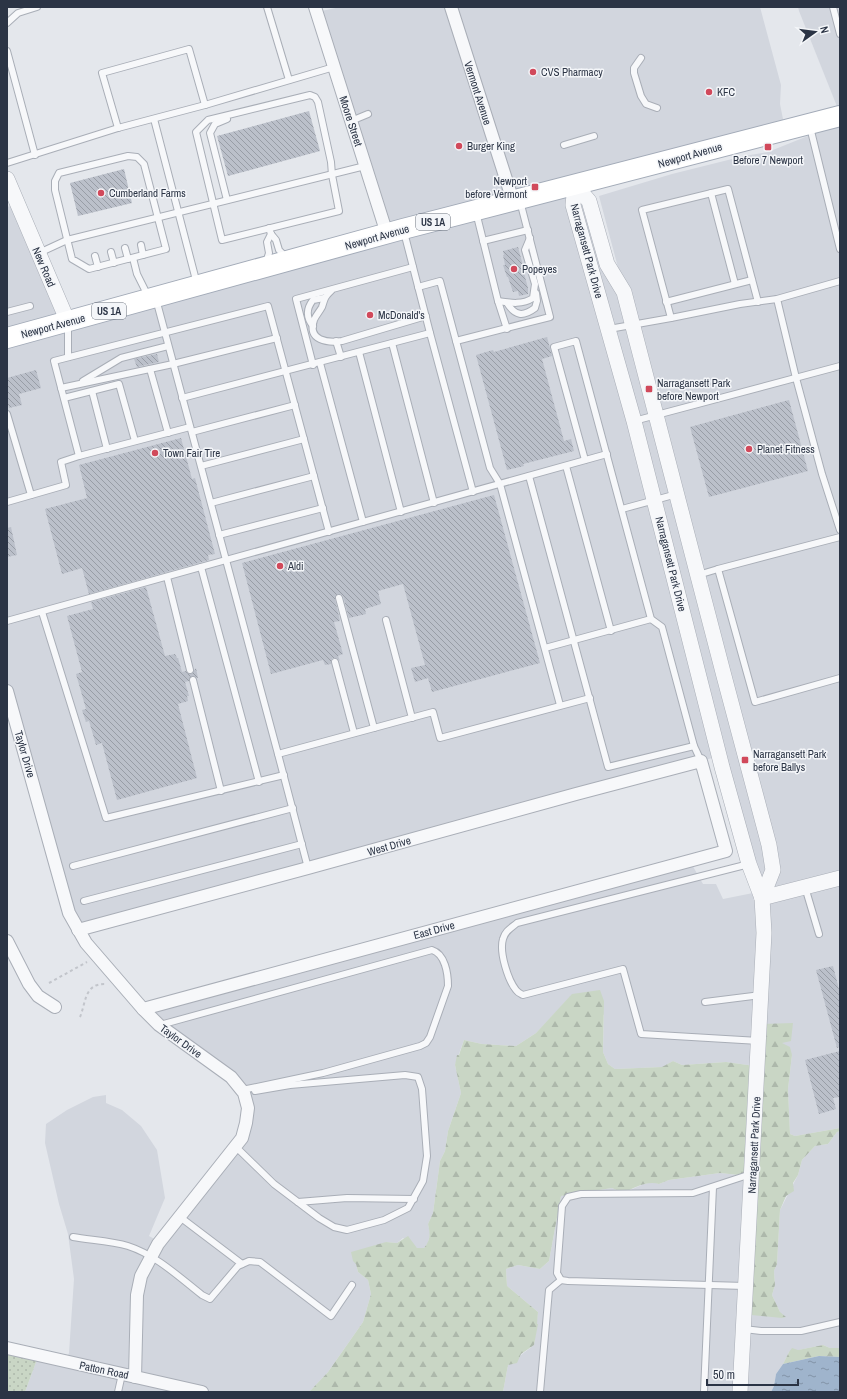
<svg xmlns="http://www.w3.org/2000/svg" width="847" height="1399" viewBox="0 0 847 1399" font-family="'Archivo Narrow',sans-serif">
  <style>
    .built { fill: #d2d6de }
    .grass { fill: url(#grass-dots) }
    .forest { fill: url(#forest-firs) }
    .water { fill: url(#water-ripples) }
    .building { fill: url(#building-back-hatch) }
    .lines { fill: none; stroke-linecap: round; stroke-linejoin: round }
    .service-casing { stroke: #a9aeb7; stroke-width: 8 }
    .minor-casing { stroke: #a9aeb7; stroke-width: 14 }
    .tertiary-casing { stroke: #a9aeb7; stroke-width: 16 }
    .primary-casing { stroke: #a3abb8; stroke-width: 22 }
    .path { stroke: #c2c5cb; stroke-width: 2; stroke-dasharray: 3 3; stroke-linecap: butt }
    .service { stroke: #f7f8fa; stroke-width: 6 }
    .minor { stroke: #f7f8fa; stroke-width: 12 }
    .tertiary { stroke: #f7f8fa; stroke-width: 15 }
    .primary { stroke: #fff; stroke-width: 20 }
    .poi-dot { fill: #d1495b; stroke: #f4f6f9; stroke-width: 1.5 }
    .labels { text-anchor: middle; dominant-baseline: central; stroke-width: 3; stroke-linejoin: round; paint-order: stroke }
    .shield { fill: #f4f6f9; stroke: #676e7b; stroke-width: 1 }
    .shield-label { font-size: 10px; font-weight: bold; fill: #2b3445 }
    .poi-label { font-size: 11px; fill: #2b3445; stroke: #f4f6f9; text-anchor: start }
    .street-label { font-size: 11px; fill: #2b3445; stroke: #f4f6f9 }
  </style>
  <defs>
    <pattern id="grass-dots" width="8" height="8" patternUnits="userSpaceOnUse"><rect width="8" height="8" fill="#c9d6c5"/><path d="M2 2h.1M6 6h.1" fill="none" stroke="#adb8ab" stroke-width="1.8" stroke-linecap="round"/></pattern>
    <pattern id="forest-firs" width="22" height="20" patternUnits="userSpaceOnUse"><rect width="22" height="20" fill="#c9d6c5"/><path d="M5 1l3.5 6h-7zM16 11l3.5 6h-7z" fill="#adb8ab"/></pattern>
    <pattern id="water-ripples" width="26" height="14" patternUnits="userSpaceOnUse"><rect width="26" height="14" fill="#9fb4cc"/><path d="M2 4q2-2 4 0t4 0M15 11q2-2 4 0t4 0" fill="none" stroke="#8293a7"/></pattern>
    <pattern id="building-back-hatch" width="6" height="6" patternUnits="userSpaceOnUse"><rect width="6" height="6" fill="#bbc0ca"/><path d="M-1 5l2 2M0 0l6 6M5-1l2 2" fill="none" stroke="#989da6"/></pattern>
  </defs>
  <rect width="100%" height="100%" fill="#e4e7ec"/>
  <g class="built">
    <path d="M340,7H760L781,85L780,104L785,129L584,184L624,290L599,196L672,174L744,156L768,152L840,123V1128L795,1136L790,1134L788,1089L792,1055L781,1043L793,1031L755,1066L726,1062L682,1065L673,1061L663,1067L615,1069L608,1064L603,1052L604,1015L573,994L536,1033L516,1046L482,1044L464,1040L455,1065L461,1093L448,1131L445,1151L440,1161L433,1213L428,1224L430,1233L428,1243L424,1248H417L403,1238L397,1243L386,1242L356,1264L358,1272L368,1280L371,1294L363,1322L328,1372L309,1392H25L38,1357L65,1362L69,1353L71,1323L74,1279L68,1234L59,1204L45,1143L46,1124L67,1110L93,1097L106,1095V1103L122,1110L141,1126L157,1150L165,1198L149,1236L160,1242L239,1134L244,1114L236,1089L147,1013L691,863L703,884H716L723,899L753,893L716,757L584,792L74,931L71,930L64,916L7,704V207L10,206L14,209L63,321L383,235L317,12Z"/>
    <path d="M798,7H840V114L799,11Z"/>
    <path d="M840,1131V1348H830L823,1345L789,1352L783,1364L776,1374L774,1386L771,1392H503L508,1365L534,1345L538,1312L507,1286L506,1269L518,1265L540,1269L549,1261L561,1196L612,1188L623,1193L644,1184L653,1182L659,1184L669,1180L720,1173L748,1176L741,1313L780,1312L772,1295L775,1285L774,1271L777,1264L780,1210L798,1175L802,1160L815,1146L828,1144L837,1132Z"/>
  </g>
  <path class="grass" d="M7,1347L38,1357L25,1392H7Z"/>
  <g class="forest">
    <path d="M600,990L604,1001L603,1052L608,1064L615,1069L662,1067L673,1061L682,1065L726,1062L755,1066L762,1024L793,1023L791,1041L782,1043L790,1047L792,1055L788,1089L790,1134L795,1136L840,1128V1131L837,1132L828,1144L815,1146L802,1160L798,1175L793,1183L794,1191L786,1196L780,1210L777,1264L774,1271L775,1285L772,1295L780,1312L786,1317L782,1318L741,1314L748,1176L720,1173L669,1180L659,1184C647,1180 634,1188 623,1193L612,1188L561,1196L549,1261L540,1269L518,1265L506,1269L507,1286L538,1312L537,1324H538L534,1345L521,1354L517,1363L508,1365L503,1392H309L328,1372L363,1322L371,1294L368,1280L358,1272L356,1264L353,1261L351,1252L386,1242L397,1243L408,1236L417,1248H424C431,1240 430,1233 428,1224L433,1213L440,1161L445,1151L448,1131L461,1093L455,1065L457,1055H459L464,1040L482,1044L516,1046L536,1033L572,994Z"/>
    <path d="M823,1345L830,1348H840V1357L819,1356L783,1364L789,1352L792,1348L798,1350Z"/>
  </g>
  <path class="water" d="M819,1356L840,1357V1392H771L774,1386L776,1374L783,1364Z"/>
  <g class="building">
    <path d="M309,111L320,151L228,176L217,136Z"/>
    <path d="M124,169L132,203L78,216L70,183Z"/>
    <path d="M518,247L525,273H524L528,288V294L519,296L518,291L513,292L508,277H507L503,265H505L503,255H504L503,251Z"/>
    <path d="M547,337L552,356L542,359L564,441L571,439L574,451L523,464L524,466L507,470L476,355L493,350L494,352Z"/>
    <path d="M157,354L159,362L137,367L134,359Z"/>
    <path d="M36,370L41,388L19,394L22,405L9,408L7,401V378Z"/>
    <path d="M789,400L808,471L709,497L690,427Z"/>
    <path d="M181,438L192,479L195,478L215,554L208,555L209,560L89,594L82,568L62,574L45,509L87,498L79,465Z"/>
    <path d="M494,495L540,663L432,692L428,678L415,682L411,668L425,665L403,584L378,591L381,604L365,609L366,614L349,618L343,596L341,594L336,595L335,599L340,621L334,622L343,654L338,656L340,661L337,658H333L331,660V664L325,665L323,660L271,674L242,563Z"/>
    <path d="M11,527L17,555L7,557V528Z"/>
    <path d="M146,587L165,656L175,654L177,658H178L182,672L186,671L188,674H191L196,668L198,678L192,676L190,677L189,681L185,682L189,696H187L188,701L178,704L197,778L117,800L102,743L96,745L89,721L86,722L82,710L86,709L76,674L82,672L67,616L93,609L91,602Z"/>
    <path d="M833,966L840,993V1047L837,1048L816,970Z"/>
    <path d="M840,1051V1097L833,1098L836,1109L819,1114L805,1060Z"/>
  </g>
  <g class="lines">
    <g class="service-casing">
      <g id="service">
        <path d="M267,7L289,80"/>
        <path d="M833,7L840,34"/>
        <path d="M7,23L18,13L37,7"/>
        <path d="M7,51L35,155"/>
        <path d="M641,58L634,68V73L641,96L646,104L657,108"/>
        <path d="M310,95L315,97L318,102L331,162L332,175L339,211L222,240L196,132L208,120Z"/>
        <path d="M154,119L197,284"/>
        <path d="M351,121L368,114"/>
        <path d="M810,127L840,249"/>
        <path d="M118,128L102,73L189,49L205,105"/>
        <path d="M564,145L594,136"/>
        <path d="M128,156L137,157L144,164L166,249L89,269L72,259L55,190V181L59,173Z"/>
        <path d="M7,163L118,128L205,105L334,67"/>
        <path d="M711,193L735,284"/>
        <path d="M227,200L210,133L215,124L227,119"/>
        <path d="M476,212L498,301L507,329"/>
        <path d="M269,228L271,234L276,240L279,250L286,257"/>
        <path d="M404,232L430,333"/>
        <path d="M483,241L528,230"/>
        <path d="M141,245L143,255"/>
        <path d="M125,248L128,259"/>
        <path d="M111,252L114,263"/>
        <path d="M39,253L67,240L365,166"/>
        <path d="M95,256L98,267"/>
        <path d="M133,258L137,274L148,296"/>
        <path d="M266,263L269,253L267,242L271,234"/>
        <path d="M418,287L440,281L490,468L500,484L560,705"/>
        <path d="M331,291C324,298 325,298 322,307C320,311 316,315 314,320C307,341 328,343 342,341L426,316"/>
        <path d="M156,299L278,754"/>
        <path d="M777,299L796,378L822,474L840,530"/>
        <path d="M498,301C511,303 522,305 533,298L535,284L525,250L530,238"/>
        <path d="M666,302L752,280"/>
        <path d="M507,303C515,316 523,317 535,308L537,301L536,293"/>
        <path d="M7,312L30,306"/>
        <path d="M671,318L642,210L728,189L758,302"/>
        <path d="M313,326C306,317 306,309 313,300L324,298"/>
        <path d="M609,329L671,318L740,304L777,299L840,281"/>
        <path d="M336,341L341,357"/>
        <path d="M456,341L550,317L520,201"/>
        <path d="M392,343L434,503"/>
        <path d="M359,352L401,512"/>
        <path d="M68,357V323"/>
        <path d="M320,363L363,522"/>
        <path d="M313,365L296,299L413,267"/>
        <path d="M150,369L168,433"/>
        <path d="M83,381L121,358L168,346"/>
        <path d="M61,388L173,364L277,338"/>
        <path d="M92,391L107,449"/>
        <path d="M64,398L119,384L135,441"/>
        <path d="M182,398L430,333L473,492"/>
        <path d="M7,414L31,495"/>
        <path d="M634,421L840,366"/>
        <path d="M190,427L79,456L54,361L268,306L329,532"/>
        <path d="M192,432L295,405"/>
        <path d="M585,460L554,347L576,341L651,619L662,627L694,746L701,761"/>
        <path d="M201,466L304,439"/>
        <path d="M566,466L611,631"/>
        <path d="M529,476L608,767L694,746"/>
        <path d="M7,502L66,485L61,462L79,456"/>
        <path d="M211,503L314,476"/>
        <path d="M622,509L677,494"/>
        <path d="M219,535L323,508"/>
        <path d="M840,537L718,569L755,702L840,678"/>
        <path d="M201,567L259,782"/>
        <path d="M698,575L718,569"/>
        <path d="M167,577L190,670"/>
        <path d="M339,598L374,728"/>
        <path d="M42,612L106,818L284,775"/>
        <path d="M386,620L412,718"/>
        <path d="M7,621L607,454"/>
        <path d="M545,648L651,619"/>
        <path d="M335,662L354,733"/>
        <path d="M193,680L221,791"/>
        <path d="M749,864L517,923C511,928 505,931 503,939C499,952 508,980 516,990C518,993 521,994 523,995L623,969L641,1034L759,1041"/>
        <path d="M73,866L293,808"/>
        <path d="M308,868L278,754L433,712L440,738L590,698"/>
        <path d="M805,887L819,934"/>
        <path d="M84,901L302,844"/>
        <path d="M705,1002L761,995"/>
        <path d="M160,1025L432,950C445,954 448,973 448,986L430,1037L426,1043L420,1046L323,1073L242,1090"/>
        <path d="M235,1146L274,1184L319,1218L334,1227L347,1230L384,1220L408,1208L423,1181L427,1156L422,1089L418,1077L405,1075L290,1085L255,1091"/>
        <path d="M298,1202L347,1198L414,1199"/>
        <path d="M180,1217L242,1264"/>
        <path d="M73,1237C90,1240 112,1241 128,1246C156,1255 179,1277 202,1295L210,1299L238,1266L249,1261L260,1262L331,1316L352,1285"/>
        <path d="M745,1286L568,1281L561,1280L557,1273L562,1206L568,1197L581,1194L693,1193L751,1174"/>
        <path d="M744,1329L761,1331H801L840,1322"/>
        <path d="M118,1392L122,1374"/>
        <path d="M540,1392L549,1290L561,1280"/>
        <path d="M704,1392L713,1187"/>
      </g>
    </g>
    <g class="minor-casing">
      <g id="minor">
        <path d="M315,7L387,234"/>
        <path d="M451,7L513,201"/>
        <path d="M7,691L69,913L86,943L143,1009L159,1025L231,1077L244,1093L248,1108L246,1123L242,1138L158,1244L141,1276L137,1295L135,1377"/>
        <path d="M78,930L308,868L576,794L701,761L726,851L143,1009"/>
        <path d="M7,941L29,984L38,996L55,1007"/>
        <path d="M7,1348L202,1392"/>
      </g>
    </g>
    <g class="tertiary-casing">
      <g id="tertiary">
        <path d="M7,179L68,322"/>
        <path d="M575,185L573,205L634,421L722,767L749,864L762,898L764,933L740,1392"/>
        <path d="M575,185L589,201L607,264L624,292L724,676L769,845L773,870L762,898"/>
        <path d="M762,898L840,878"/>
      </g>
    </g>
    <g class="primary-casing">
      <path id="primary" d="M7,338L403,229L840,116"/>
    </g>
    <g class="path">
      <path d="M49,983L87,962"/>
      <path d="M80,1017C86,1003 84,983 106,984"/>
    </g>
    <use href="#service" class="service"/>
    <use href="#minor" class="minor"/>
    <use href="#tertiary" class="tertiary"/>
    <use href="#primary" class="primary"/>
  </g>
  <g class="poi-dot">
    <circle cx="533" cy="72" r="4"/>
    <circle cx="709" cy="92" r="4"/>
    <circle cx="459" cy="146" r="4"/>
    <rect x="764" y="143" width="8" height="8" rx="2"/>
    <rect x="531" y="183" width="8" height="8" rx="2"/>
    <circle cx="101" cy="193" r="4"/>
    <circle cx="514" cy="269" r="4"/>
    <circle cx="370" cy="315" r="4"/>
    <rect x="645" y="385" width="8" height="8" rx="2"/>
    <circle cx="749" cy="449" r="4"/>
    <circle cx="155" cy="453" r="4"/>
    <circle cx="280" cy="566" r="4"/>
    <rect x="741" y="756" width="8" height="8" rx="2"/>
  </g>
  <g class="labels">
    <g class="shield">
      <rect x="416" y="214" width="34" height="16" rx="3"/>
      <rect x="92" y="303" width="34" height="16" rx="3"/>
    </g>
    <g class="shield-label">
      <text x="433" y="222">US 1A</text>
      <text x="109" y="311">US 1A</text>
    </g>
    <g class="poi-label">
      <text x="541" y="72">CVS Pharmacy</text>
      <text x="717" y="92">KFC</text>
      <text x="467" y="146">Burger King</text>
      <text x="768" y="160" text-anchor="middle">Before 7 Newport</text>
      <text x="527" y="181" text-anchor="end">Newport<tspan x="527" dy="13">before Vermont</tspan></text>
      <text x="109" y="193">Cumberland Farms</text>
      <text x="522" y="269">Popeyes</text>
      <text x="378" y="315">McDonald's</text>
      <text x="657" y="383">Narragansett Park<tspan x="657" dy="13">before Newport</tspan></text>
      <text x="757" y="449">Planet Fitness</text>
      <text x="163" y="453">Town Fair Tire</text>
      <text x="288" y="566">Aldi</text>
      <text x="753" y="754">Narragansett Park<tspan x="753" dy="13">before Ballys</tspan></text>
    </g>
    <g class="street-label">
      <text transform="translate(478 93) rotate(72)">Vermont Avenue</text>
      <text transform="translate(351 121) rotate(72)">Moore Street</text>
      <text transform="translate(690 155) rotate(-16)">Newport Avenue</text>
      <text transform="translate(377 237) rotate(-16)">Newport Avenue</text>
      <text transform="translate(587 251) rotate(75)">Narragansett Park Drive</text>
      <text transform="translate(44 267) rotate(67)">New Road</text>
      <text transform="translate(53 326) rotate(-15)">Newport Avenue</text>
      <text transform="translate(671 564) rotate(76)">Narragansett Park Drive</text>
      <text transform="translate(25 754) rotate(74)">Taylor Drive</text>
      <text transform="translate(389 846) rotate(-16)">West Drive</text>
      <text transform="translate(434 930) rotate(-15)">East Drive</text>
      <text transform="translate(181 1041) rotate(36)">Taylor Drive</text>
      <text transform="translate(754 1145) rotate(-87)">Narragansett Park Drive</text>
      <text transform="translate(104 1370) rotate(12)">Patton Road</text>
    </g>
  </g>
  <rect width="847" height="1399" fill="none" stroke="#2b3445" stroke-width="16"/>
  <g transform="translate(815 32) rotate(76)" stroke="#f4f6f9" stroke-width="3" paint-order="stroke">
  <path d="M0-3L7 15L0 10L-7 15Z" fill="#2b3445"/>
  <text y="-6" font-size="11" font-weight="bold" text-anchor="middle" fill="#2b3445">N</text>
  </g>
  <path d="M707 1379v6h91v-6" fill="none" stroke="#2b3445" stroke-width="2"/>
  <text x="713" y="1379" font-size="12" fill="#2b3445" stroke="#f4f6f9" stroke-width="3" paint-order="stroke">50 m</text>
</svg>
